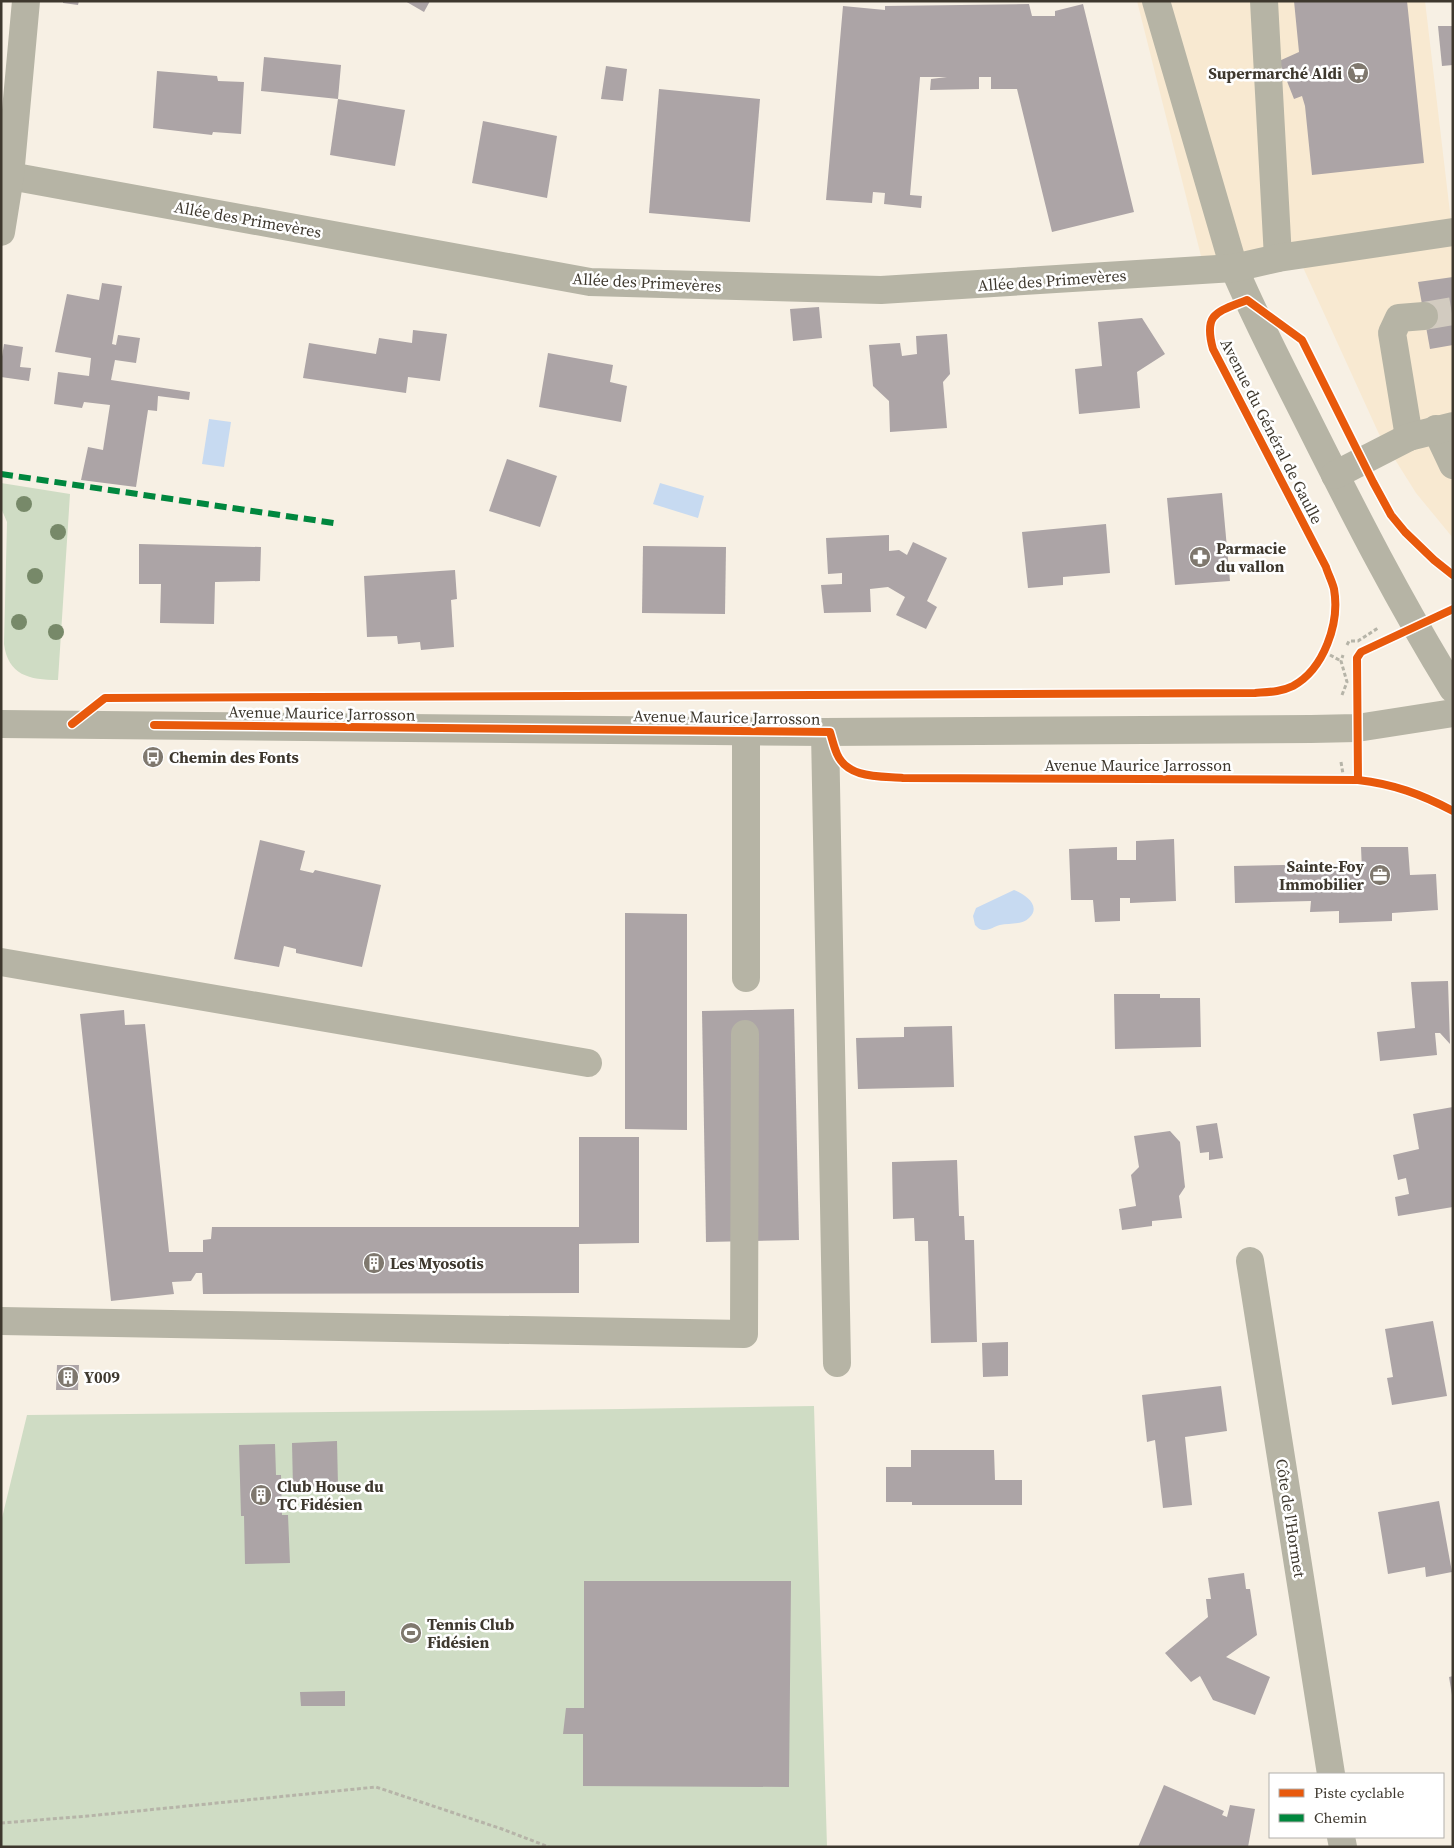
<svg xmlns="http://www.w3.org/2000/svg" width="1454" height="1848" viewBox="0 0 1454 1848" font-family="'Source Serif 4',serif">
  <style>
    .built { fill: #f8e9d1 }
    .green { fill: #cfdcc4 }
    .water { fill: #c7daf1 }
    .building { fill: #aca4a6 }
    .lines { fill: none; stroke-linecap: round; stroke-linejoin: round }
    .minor-tunnel { stroke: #d2cbc0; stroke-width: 28; stroke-dasharray: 28 14; stroke-linecap: butt }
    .path { stroke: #b6b4a8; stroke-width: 3; stroke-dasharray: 4 2.5; stroke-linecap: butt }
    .minor { stroke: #b6b4a5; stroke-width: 28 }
    .quiet { stroke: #00873e; stroke-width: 6; stroke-dasharray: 12 6; stroke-linecap: butt }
    .cycleway-casing { stroke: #fff; stroke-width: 11 }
    .cycleway { stroke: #e8590c; stroke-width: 8 }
    .tree { fill: #778969 }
    .labels { text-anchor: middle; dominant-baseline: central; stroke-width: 5; stroke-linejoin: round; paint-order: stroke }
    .poi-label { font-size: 16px; font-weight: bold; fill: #3e382e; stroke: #fff; text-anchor: start }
    .street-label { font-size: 16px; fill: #3e382e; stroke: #fff }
  </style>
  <rect width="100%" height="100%" fill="#f7f0e4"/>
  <path class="built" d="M1137,1H1425L1453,238V538L1416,493L1379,434L1301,263L1203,264Z"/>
  <g class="green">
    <path d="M1,483L70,494L58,680C29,680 8,675 4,644L7,522L1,508Z"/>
    <path d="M814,1406L827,1847H1V1522L27,1415L622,1409Z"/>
  </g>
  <g class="water">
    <path d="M209,419L231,422L224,467L202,464Z"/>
    <path d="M660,483L704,496L698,518L653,504Z"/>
    <path d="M1014,890C1025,894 1042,906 1029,918C1022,925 1009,923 1000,925C995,926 990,930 985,930C980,930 978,928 975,925L973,916L976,908Z"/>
  </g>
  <g class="building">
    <path d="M63,1H79L78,5L63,3Z"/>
    <path d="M405,1H430L424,12Z"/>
    <path d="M1294,1H1407L1424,163L1312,175L1305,106L1302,96L1294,99L1279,61L1299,52Z"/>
    <path d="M1029,4L1032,16H1055V11L1083,4L1134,212L1052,232L1017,89H991V77H979V89L930,90L931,79L947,77H920L910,195L922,196L921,208L884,204L885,193L873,192L872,203L826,200L843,6L885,10V6Z"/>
    <path d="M1438,26H1453V65L1442,66Z"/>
    <path d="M264,57L341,65L338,99L261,91Z"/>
    <path d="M606,66L627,69L623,101L601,99Z"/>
    <path d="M157,71L217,76L218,81L244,82L241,134L213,132L212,135L153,128Z"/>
    <path d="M659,89L760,99L750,222L649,213Z"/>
    <path d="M338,99L405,110L395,166L330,155Z"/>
    <path d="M483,121L557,136L547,198L472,183Z"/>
    <path d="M1453,277V345L1430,349L1418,282Z"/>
    <path d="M102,283L122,286L112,344L116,345L118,335L140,338L136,363L115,360L111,380L190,392L189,400L158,396L157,411L148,410L136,487L81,480L88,447L103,450L110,405L84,402L82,408L54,404L58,372L89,376L91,358L55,352L67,294L99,300Z"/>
    <path d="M819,307L822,338L793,341L790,309Z"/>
    <path d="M1142,318L1165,354L1137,372L1140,408L1079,414L1075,369L1102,366L1098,322Z"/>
    <path d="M413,330L447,334L440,381L408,377L406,393L303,378L309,343L376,354L379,338L412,343Z"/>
    <path d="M947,334L950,374L943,382L947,428L890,432L889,401L873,386L869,345L900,343L902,356L917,354L916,336Z"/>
    <path d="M4,344L23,347L20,367L31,368L29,381L1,377V363Z"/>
    <path d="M548,353L613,365L610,382L627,386L621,422L539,407Z"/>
    <path d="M507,459L557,476L540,527L489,511Z"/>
    <path d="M1222,493L1230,581L1175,585L1167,498Z"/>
    <path d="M1106,524L1110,573L1063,577V585L1028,588L1022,532Z"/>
    <path d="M889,535V551L899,550L907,555L913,542L947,558L927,601L937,607L926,629L896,615L905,597L888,587L870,589L871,612L824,613L821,585L842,584V573L828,574L826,538Z"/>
    <path d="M139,544L261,547L260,581L215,582L214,624L160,623L161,584H139Z"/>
    <path d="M643,546L726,547L725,614L642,613Z"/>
    <path d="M455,570L457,599L451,600L454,647L421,650L420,642L398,644L397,636L367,637L364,576Z"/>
    <path d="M1174,839L1176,901L1130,903V898H1120V921L1095,922L1093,900H1071L1069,849L1117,847V860H1136V841Z"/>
    <path d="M260,840L305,851L300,870L313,873L315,870L381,885L362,967L296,953V949L284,946L279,967L234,959Z"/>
    <path d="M1361,847H1408L1410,875L1436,874L1438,910L1392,913V921L1339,923V911L1310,912L1311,901L1235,903L1234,866L1340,864L1341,871H1362Z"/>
    <path d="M625,913L687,914V1130L625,1129Z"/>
    <path d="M1448,981L1450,1044L1440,1033H1435L1437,1055L1380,1061L1377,1032L1415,1028L1411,982Z"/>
    <path d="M1114,994H1160V998H1200L1201,1047L1115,1049Z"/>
    <path d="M794,1009L799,1240L706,1242L702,1011Z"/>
    <path d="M124,1010L125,1025L145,1024L169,1252H203V1240L211,1239L212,1227H579V1137H639V1243L579,1244V1293L203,1294L202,1273H196L191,1281L172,1282L174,1294L111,1301L80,1014Z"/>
    <path d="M952,1026L954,1087L858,1089L856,1038L904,1037V1027Z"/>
    <path d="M1453,1107V1207L1398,1216L1395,1197L1409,1194L1406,1178L1398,1180L1393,1155L1419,1149L1413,1114Z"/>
    <path d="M1217,1123L1223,1158L1209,1160V1152L1200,1153L1196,1126Z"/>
    <path d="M1170,1131L1180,1142L1185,1187L1179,1196L1182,1218L1152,1221V1226L1122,1230L1119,1209L1136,1206L1131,1175L1139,1167L1134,1136Z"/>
    <path d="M957,1160L959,1216H964L965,1240H974L977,1342L931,1343L928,1241H915L914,1218L893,1219L892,1162Z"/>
    <path d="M1433,1321L1447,1396L1392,1405L1387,1378L1393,1377L1385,1329Z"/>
    <path d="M1008,1342V1376L983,1377L982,1343Z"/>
    <path d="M57,1365H79L78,1390H56Z"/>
    <path d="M1221,1386L1227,1431L1185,1437L1192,1505L1163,1508L1155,1440L1147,1442L1142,1395Z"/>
    <path d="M337,1441L338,1486L293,1488L292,1443Z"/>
    <path d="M275,1444L276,1475H281L282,1515H288L290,1563L245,1564L244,1516H241L239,1445Z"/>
    <path d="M911,1450H994L995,1480H1022V1505H912V1502H886V1467H911Z"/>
    <path d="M1439,1501L1452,1572L1426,1577L1425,1567L1388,1574L1378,1512Z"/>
    <path d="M1244,1573L1246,1589H1250L1257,1635L1226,1657L1270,1677L1255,1715L1213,1700L1200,1676L1191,1682L1165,1653L1208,1617L1206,1599H1211L1208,1578Z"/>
    <path d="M584,1581H791L789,1787L583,1786V1734H563L566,1708H584Z"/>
    <path d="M1453,1676V1695H1452L1449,1677Z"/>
    <path d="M345,1691V1706H301L300,1692Z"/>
    <path d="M1164,1785L1224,1811L1222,1815L1227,1817L1230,1805L1255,1809L1248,1847H1138Z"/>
  </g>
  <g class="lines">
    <path class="minor-tunnel" d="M1424,316L1453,311"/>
    <g class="path">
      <path d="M1347,645L1349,641H1358L1378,628"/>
      <path d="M1330,655L1341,661"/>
      <path d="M1342,695L1347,682L1341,661L1343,655"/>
      <path d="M1341,762L1343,774"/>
      <path d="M1,1823L88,1816L376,1787L502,1829L549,1847"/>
    </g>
    <g class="minor">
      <path d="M1156,1L1234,268C1257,322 1284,373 1310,425C1355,515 1400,603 1453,689"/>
      <path d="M1264,1L1278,258"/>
      <path d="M10,176L590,282L881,290L1234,268L1278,258L1453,232"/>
      <path d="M1,232L10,176L26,1"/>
      <path d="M1436,429L1453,465"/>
      <path d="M1409,437L1392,333L1399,318L1424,316"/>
      <path d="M1335,475L1409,437L1453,426"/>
      <path d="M1,724L825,732L1311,729L1357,728L1453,713"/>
      <path d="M825,732L837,1363"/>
      <path d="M1,962L588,1063"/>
      <path d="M746,978V731"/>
      <path d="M1250,1261L1331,1774"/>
      <path d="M1,1321L744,1334L745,1034"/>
      <path d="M1341,1837L1343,1847"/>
    </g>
    <path class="quiet" d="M1,474L334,523"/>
    <g class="cycleway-casing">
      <g id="cycleway">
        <path d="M72,724L105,698L1255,693C1268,692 1281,692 1293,686C1324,669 1340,623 1334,589C1332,581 1328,574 1326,567L1213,349C1203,313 1217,312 1247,300L1302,340L1373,482L1391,515L1405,532L1434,560L1453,575"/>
        <path d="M154,725L830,732C832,739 834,747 837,754C848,779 880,776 903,778L1358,780C1393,784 1421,794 1453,811"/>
        <path d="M1358,780L1357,658L1361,652L1453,609"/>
      </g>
    </g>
    <use href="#cycleway" class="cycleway"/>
  </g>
  <g class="tree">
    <circle cx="24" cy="504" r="8"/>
    <circle cx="58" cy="532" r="8"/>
    <circle cx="35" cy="576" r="8"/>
    <circle cx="19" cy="622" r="8"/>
    <circle cx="56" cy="632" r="8"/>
  </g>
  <defs>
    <g id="supermarket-disc" transform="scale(1.125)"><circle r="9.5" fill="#7f786e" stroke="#fff"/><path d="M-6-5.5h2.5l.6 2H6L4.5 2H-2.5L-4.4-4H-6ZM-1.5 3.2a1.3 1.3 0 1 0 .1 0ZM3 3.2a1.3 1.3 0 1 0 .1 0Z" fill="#fff"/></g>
    <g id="pharmacy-disc" transform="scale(1.125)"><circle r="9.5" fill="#7f786e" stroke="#fff"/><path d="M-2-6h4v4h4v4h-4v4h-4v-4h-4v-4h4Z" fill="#fff"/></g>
    <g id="bus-disc" transform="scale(1.125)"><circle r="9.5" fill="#7f786e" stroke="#fff"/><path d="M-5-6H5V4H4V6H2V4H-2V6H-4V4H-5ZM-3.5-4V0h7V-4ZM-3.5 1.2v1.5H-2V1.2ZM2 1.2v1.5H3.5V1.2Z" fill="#fff"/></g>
    <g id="office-disc" transform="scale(1.125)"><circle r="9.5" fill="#7f786e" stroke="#fff"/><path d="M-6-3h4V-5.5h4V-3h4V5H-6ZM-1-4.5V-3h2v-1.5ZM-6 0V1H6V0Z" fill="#fff"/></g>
    <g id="building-disc" transform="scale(1.125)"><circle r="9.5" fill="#7f786e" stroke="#fff"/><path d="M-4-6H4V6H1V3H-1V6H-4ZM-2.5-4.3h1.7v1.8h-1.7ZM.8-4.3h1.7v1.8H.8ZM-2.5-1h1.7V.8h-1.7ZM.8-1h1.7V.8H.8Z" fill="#fff"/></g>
    <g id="stadium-disc" transform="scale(1.125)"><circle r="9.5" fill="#7f786e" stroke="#fff"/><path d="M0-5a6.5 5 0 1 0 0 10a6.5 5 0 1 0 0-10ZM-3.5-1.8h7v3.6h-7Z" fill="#fff"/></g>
  </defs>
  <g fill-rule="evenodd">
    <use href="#supermarket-disc" x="1358" y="73"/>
    <use href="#pharmacy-disc" x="1200" y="557"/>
    <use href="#bus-disc" x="153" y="757"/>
    <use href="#office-disc" x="1380" y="875"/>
    <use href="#building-disc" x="374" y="1263"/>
    <use href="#building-disc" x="68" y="1377"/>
    <use href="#building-disc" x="261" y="1495"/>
    <use href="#stadium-disc" x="411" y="1633"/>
  </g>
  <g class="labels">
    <g class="poi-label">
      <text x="1342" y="73" text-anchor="end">Supermarché Aldi</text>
      <text x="1216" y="548">Parmacie<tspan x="1216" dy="18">du vallon</tspan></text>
      <text x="169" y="757">Chemin des Fonts</text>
      <text x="1364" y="866" text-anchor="end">Sainte-Foy<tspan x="1364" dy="18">Immobilier</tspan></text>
      <text x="390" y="1263">Les Myosotis</text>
      <text x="84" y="1377">Y009</text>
      <text x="277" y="1486">Club House du<tspan x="277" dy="18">TC Fidésien</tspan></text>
      <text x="427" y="1624">Tennis Club<tspan x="427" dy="18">Fidésien</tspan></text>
    </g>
    <g class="street-label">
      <text transform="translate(248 219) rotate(10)">Allée des Primevères</text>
      <text transform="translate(1052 280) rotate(-4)">Allée des Primevères</text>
      <text transform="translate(647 282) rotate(3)">Allée des Primevères</text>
      <text transform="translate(1272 431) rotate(63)">Avenue du Général de Gaulle</text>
      <text transform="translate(322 713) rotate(1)">Avenue Maurice Jarrosson</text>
      <text transform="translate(727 717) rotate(1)">Avenue Maurice Jarrosson</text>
      <text x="1138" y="765">Avenue Maurice Jarrosson</text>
      <text transform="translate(1291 1518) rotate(81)">Côte de l'Hormet</text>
    </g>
  </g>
  <rect width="1454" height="1848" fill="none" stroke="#3e382e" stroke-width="5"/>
  <rect x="1269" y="1773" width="175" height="65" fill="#ffffff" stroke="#b2afab"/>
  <rect x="1279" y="1789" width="25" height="8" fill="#e8590c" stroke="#b2afab"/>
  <text x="1314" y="1798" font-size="15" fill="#3e382e">Piste cyclable</text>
  <rect x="1279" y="1814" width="25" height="8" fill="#00873e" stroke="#b2afab"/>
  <text x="1314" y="1823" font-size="15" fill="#3e382e">Chemin</text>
</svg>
